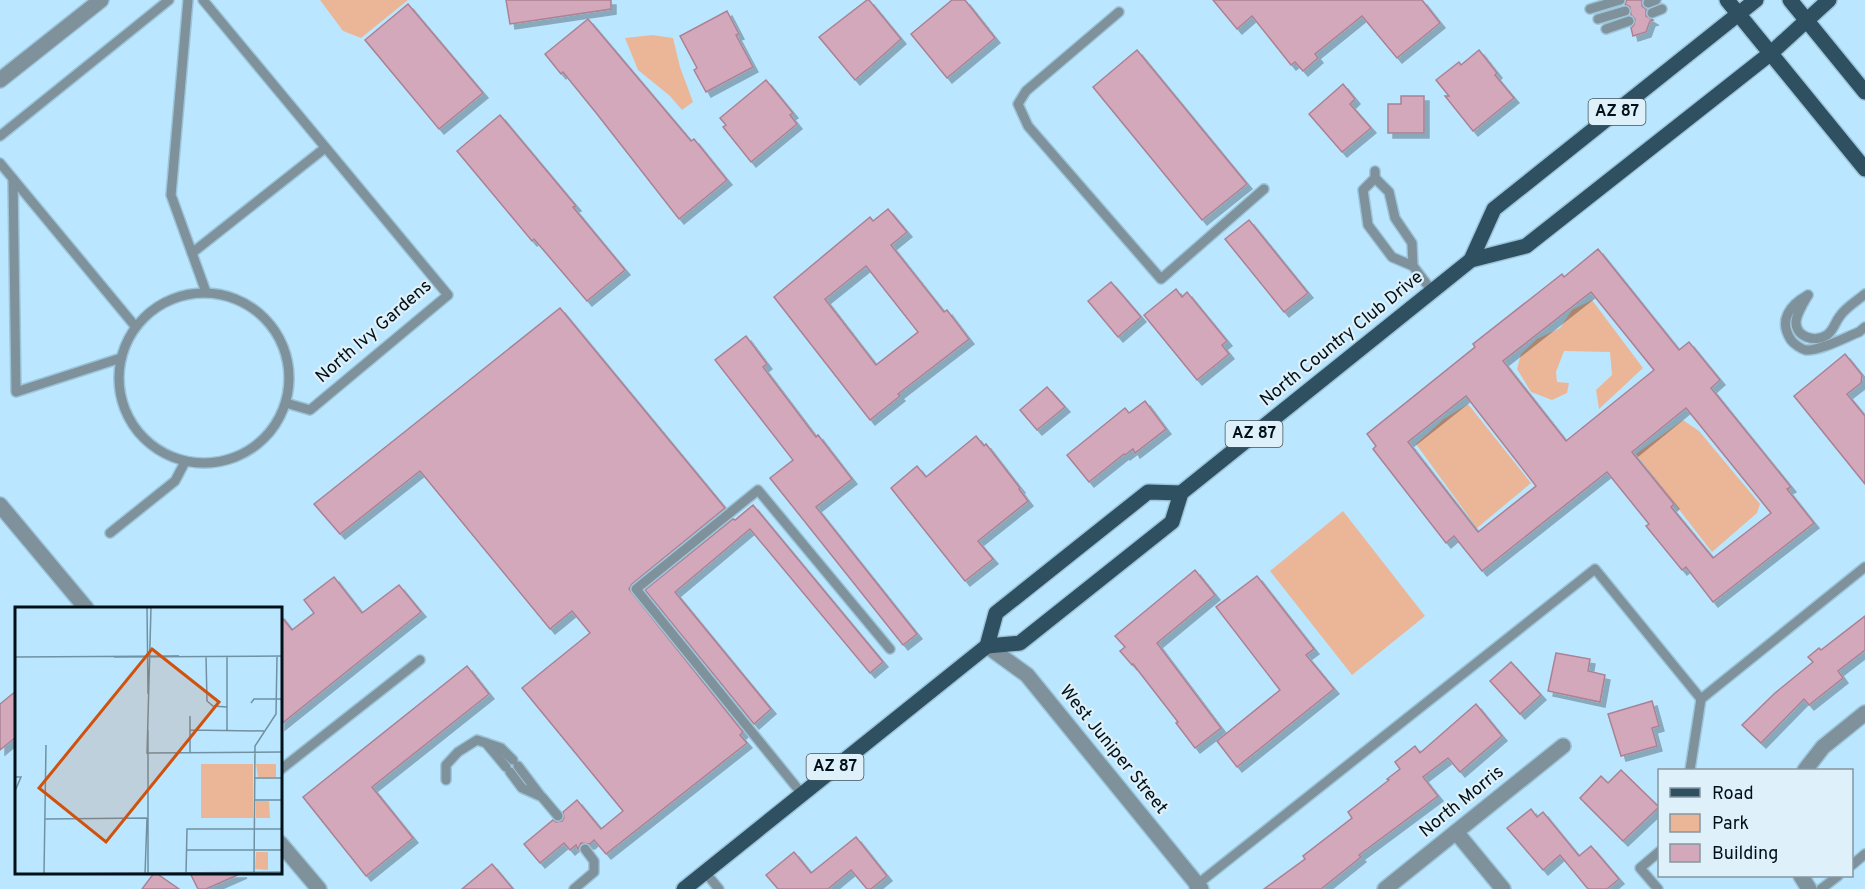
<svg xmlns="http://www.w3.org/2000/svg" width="1865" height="889" viewBox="0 0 1865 889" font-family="Overpass,sans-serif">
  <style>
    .green { fill: #ebb697 }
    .building { fill: #d4a8bb; stroke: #ab8193; stroke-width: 1.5; fill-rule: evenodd; filter: url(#shadow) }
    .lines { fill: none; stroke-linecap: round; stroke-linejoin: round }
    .service-casing { stroke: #9dc5da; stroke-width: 12 }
    .minor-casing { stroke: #9dc5da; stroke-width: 18 }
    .primary-casing { stroke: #9dc5da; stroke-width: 18 }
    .service { stroke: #7f919b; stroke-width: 9 }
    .minor { stroke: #7f919b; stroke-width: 15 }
    .primary { stroke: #2f5061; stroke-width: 15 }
    .labels { text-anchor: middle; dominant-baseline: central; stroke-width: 4.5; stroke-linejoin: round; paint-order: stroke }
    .shield { fill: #def0f9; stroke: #44535b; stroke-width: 1.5 }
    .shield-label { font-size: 16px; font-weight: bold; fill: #021017 }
    .street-label { font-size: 18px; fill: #021017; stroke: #def0f9 }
    .inset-road { fill: none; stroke: #7091a2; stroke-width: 1.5 }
    .view { fill: #d1520d; fill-opacity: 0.15; stroke: #d1520d; stroke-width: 3 }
    .inset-edge { fill: none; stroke: #021017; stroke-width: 3 }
  </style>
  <defs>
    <filter id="shadow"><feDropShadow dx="5" dy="5" stdDeviation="0" flood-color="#0004"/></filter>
  </defs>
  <rect width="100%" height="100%" fill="#bae7ff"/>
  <g class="green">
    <path d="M320,0H408L361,38L343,31Z"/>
    <path d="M652,35L673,38L680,67L693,102L682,110L670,96L638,70L625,38Z"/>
    <path d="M1592,300L1643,368L1599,409L1596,390L1612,375L1610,352L1564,351L1556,372L1557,382L1569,383L1567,393L1552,400L1531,392L1517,369L1521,354L1537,339L1560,328L1572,310Z"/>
    <path d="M1468,404L1531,483L1477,528L1416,444L1444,419Z"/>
    <path d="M1683,420L1699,431L1760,504L1757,513L1712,552L1636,454Z"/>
    <path d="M1343,511L1425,616L1352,675L1270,571Z"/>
  </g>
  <g class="building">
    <path d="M506,0H611V9L510,24Z"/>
    <path d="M867,0H869L901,39L855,80L819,37Z"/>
    <path d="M952,0H965L995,38L947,78L911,34Z"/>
    <path d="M1213,0H1422L1440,23L1397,58L1362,16L1315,54L1318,58L1303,71L1295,62L1291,65L1252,16L1237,29Z"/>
    <path d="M1627,0H1642V6L1646,9V16L1653,20L1650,21L1646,32L1633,36L1631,28L1634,25L1635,19L1631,15L1630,7L1625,4Z"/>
    <path d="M408,4L483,93L439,129L365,40Z"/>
    <path d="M727,11L739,34L736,35L753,67L706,92L694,70L697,68L680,36Z"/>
    <path d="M588,19L691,141L694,139L727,180L679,219L597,114L563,72L561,74L545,54Z"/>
    <path d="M1137,50L1247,184L1202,220L1093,87Z"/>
    <path d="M1479,50L1497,73L1495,75L1514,98L1473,131L1445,96H1449L1436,80L1459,62L1461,65Z"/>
    <path d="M766,80L793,113L790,115L797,124L751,162L723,127L726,125L720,118Z"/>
    <path d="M1343,84L1355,99L1350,104L1371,128L1342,152L1309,114Z"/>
    <path d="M1401,96H1424V133H1388V104H1401Z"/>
    <path d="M500,115L576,206L573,207L625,270L587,301L534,239L532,241L457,151Z"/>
    <path d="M888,209L907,232L891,245L944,312L947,310L969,339L898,394L900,396L870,420L774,297L870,217L873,221ZM866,266L918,332L876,365L825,299Z"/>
    <path d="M1249,220L1308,293L1284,312L1225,239Z"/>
    <path d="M1598,249L1679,350L1689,342L1720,380L1711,388L1791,487L1787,489L1814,523L1713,602L1686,567L1682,570L1646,526L1649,524L1607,472L1482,571L1454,536L1446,543L1373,449L1376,446L1367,434L1475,347L1473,344L1562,274L1564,277ZM1591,292L1654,370L1566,441L1503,361ZM1466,396L1536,486L1478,532L1408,442ZM1686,408L1771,513L1713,558L1671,507L1674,504L1632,452Z"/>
    <path d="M1111,282L1141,317L1118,337L1088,301Z"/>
    <path d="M1176,289L1182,297L1187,292L1227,341L1222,345L1229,354L1197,380L1144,315Z"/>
    <path d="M560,308L725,508L632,584L629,589L743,732L740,735L747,743L606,854L594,840L590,844L581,843L578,849L576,845L570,850L564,843L540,863L524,844L553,820L556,822L562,821L564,818L563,812L577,800L601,829L623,811L522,688L590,633L572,611L550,629L420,471L340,534L314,504Z"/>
    <path d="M746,336L767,364L763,367L816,437L818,435L852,479L816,507L917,634L903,645L770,478L793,460L715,360Z"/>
    <path d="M1845,354L1862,375L1861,383L1847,394L1865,416V484L1794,396Z"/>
    <path d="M1047,387L1065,407L1037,430L1020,410Z"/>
    <path d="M1145,401L1166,429L1135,453L1133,449L1125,455L1124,454L1089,482L1067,455L1125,408L1129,413Z"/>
    <path d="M976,436L984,446L986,444L1020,488L1019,489L1028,501L978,541L993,559L965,581L891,488L917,466L926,477Z"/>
    <path d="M753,505L883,662L870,673L750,529L675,592L771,709L754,724L645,590L733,519L735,520Z"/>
    <path d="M1195,570L1215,595L1157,643L1221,728L1195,748L1176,723L1178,722L1133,664L1132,665L1120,651L1125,647L1115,636Z"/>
    <path d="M1257,576L1314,649L1306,655L1334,689L1237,767L1217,741L1280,690L1216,607Z"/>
    <path d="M334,577L362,613L399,585L421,612L280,725V615L292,630L314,613L304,600Z"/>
    <path d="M1865,616V650L1838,671L1843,678L1809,705L1804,699L1761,743L1742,725L1775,693L1813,662L1808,657L1819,648L1821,650Z"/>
    <path d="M1556,653L1590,659L1588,671L1605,675L1600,702L1548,691Z"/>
    <path d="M1511,662L1541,695L1520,714L1490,681Z"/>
    <path d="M467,666L489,694L372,787L413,838L366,876L303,797Z"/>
    <path d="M16,691V737L0,750V704Z"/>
    <path d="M1652,701L1659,726L1652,728L1657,746L1621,756L1608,714Z"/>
    <path d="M1476,704L1502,736L1460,772L1448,758L1423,777L1438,796L1359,855L1361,857L1321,889H1264L1305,859L1303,856L1352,818L1348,812L1389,780L1387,779L1400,769L1395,762L1415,746L1420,753Z"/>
    <path d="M1621,770L1659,807L1623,841L1580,798L1601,776L1608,783Z"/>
    <path d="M1531,809L1537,817L1543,812L1579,856L1591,846L1619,879L1607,889H1588L1560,855L1543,870L1507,828Z"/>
    <path d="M856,837L887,876L871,889H867L851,870L828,889H778L766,875L794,852L811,873Z"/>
    <path d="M492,864L513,889H462Z"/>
    <path d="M154,873H156L179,889H142Z"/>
    <path d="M190,873H242L206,889H198Z"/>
  </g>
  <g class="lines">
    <g class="service-casing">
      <g id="service">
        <path d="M188,0L171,195L206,292"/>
        <path d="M203,0L448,295L310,410L286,403"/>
        <path d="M1648,3L1656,0"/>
        <path d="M1590,9L1620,0"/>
        <path d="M1119,12L1026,91L1018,104L1028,126L1161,279L1264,189"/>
        <path d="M1652,13L1662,9"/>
        <path d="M1598,19L1625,11"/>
        <path d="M1606,29L1629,21"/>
        <path d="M0,136L169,0"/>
        <path d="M0,163L135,326"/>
        <path d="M1375,171V178L1363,190L1368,225L1392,257L1413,266L1432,291"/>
        <path d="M1375,178L1389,192L1395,218L1412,243L1413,266"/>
        <path d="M13,179L16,392L121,358"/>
        <path d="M192,253L325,148"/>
        <circle cx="204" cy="378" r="85"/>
        <path d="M1808,295C1790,305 1778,320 1791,340C1794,344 1801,349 1806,350C1820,351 1846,337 1859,332L1865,327"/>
        <path d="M1808,295C1804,302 1797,313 1796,321C1795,337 1815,343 1827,335C1834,330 1835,322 1840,316C1846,307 1857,301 1865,294"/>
        <path d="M110,533L175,481L185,462"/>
        <path d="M1701,699L1865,567"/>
        <path d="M486,743L501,748L513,760"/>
        <path d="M518,766L540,795"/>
        <path d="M280,770L420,660"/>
        <path d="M510,772L522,788L542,797L558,816"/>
        <path d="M446,780V765L458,752L477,740L486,743L506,767"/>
        <path d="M802,794L636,589L758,490L890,649"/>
        <path d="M1852,865L1865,854"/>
        <path d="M705,872L719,889"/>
        <path d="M1194,887L1595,569L1701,699L1690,770"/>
        <path d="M574,889L594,872V861L585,849"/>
        <path d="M1658,889L1640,868L1660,851"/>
        <path d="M1821,889L1838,876"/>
      </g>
    </g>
    <g class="minor-casing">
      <g id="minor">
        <path d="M0,80L101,0"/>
        <path d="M0,505L86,608"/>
        <path d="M987,646L1027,675L1201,889"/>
        <path d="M1805,770L1823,747L1865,713"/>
        <path d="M1456,832L1503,889"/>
        <path d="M280,843L319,889"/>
        <path d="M1801,876L1809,889"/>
        <path d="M1385,889L1563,746"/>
      </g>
    </g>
    <g class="primary-casing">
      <g id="primary">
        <path d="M1727,0L1865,169"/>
        <path d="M1790,0L1865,92"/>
        <path d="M1471,260L1494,209L1756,0"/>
        <path d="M987,646L1020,643L1172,522L1181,493L1471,260L1526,246L1771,53L1829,0"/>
        <path d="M684,889L987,646L996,613L1148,492L1181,493"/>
      </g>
    </g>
    <use href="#service" class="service"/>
    <use href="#minor" class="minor"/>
    <use href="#primary" class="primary"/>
  </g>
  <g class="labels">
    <g class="shield">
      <rect x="1588.5" y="99" width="57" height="26" rx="4.5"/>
      <rect x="1225.5" y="421" width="57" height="26" rx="4.5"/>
      <rect x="806.5" y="754" width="57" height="26" rx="4.5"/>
    </g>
    <g class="shield-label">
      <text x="1617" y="112">AZ 87</text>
      <text x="1254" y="434">AZ 87</text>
      <text x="835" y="767">AZ 87</text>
    </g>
    <g class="street-label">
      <text transform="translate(374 332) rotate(-41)">North Ivy Gardens</text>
      <text transform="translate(1342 339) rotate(-39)">North Country Club Drive</text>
      <text transform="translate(1113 750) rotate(51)">West Juniper Street</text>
      <text transform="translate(1462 802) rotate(-39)">North Morris</text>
    </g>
  </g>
  <g transform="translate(15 607)">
    <rect width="267" height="267" fill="#bae7ff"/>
    <path d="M186,157H238V211H186ZM241,157H261V170H243ZM241,194H254L255,211H241ZM241,245H253V263L240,262Z" fill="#ebb697"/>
    <path class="inset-road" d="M132,0L133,87M191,49L192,94L198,99L212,100M0,50L164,49M99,50L267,49M236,96L239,92H267M133,123V267M175,123L249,124M212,123V49M175,145V109M133,146L267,145M132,147L136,0M0,170H6L0,184M239,171H267M239,193H267M30,212L132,211M172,243H267M239,266L240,139L261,107L262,49M29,267L31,138M37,267L267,265M130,267L132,211M171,267L172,222H267"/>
    <path class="view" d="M137,42L204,95L91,235L24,181Z"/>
    <rect width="267" height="267" class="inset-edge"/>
  </g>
  <rect x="1658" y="769" width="195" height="108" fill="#def0f9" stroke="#86969f" stroke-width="1.5"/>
  <rect x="1670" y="788" width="30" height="9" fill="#2f5061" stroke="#86969f" stroke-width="1.5"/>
  <text x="1712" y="799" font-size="18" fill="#021017">Road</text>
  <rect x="1670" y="814" width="30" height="18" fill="#ebb697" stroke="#86969f" stroke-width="1.5"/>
  <text x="1712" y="829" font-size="18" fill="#021017">Park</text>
  <rect x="1670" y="844" width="30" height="18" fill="#d4a8bb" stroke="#86969f" stroke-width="1.5"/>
  <text x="1712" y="859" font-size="18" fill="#021017">Building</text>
</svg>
